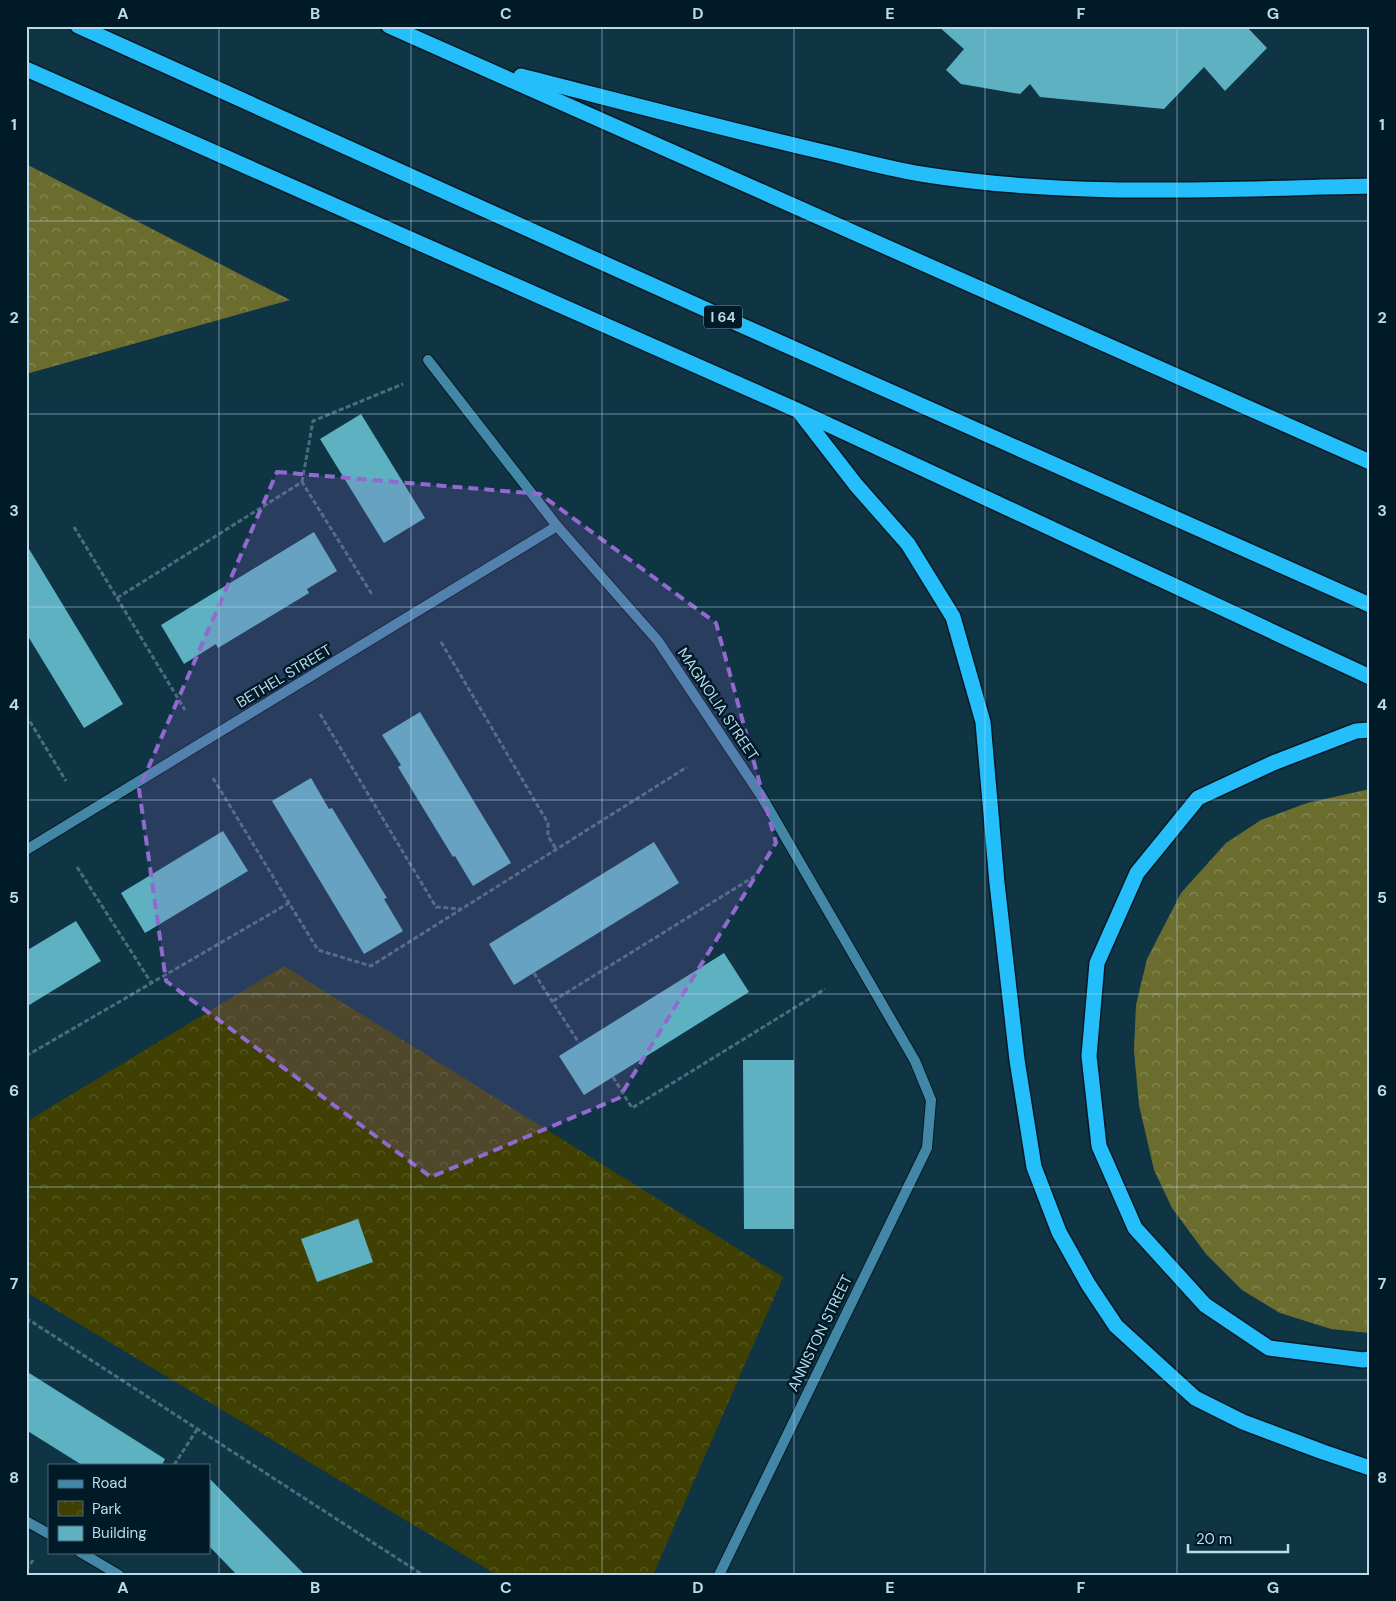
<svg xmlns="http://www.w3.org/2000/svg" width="1396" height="1601" viewBox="0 0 1396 1601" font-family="'DM Sans',sans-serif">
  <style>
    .forest { fill: url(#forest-crowns) }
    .park { fill: url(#park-crowns) }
    .building { fill: #5db1c1 }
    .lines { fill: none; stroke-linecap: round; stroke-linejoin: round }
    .street-casing { stroke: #051a24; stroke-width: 12 }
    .highway-casing { stroke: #051a24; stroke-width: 18 }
    .path { stroke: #496d7d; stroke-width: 3; stroke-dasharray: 5 2.5; stroke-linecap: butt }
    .street { stroke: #4387a7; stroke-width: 10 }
    .highway { stroke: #24bffa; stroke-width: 15 }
    .marked { fill: #9169cf; fill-opacity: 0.2; stroke: #9169cf; stroke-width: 4; stroke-dasharray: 10 6; stroke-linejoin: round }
    .grid { fill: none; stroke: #badbec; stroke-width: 1; stroke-opacity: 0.55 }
    .labels { text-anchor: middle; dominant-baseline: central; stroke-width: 5; stroke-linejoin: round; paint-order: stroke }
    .shield { fill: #001a27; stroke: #82a1b1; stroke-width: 1 }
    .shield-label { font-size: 14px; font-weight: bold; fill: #badbec }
    .street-label { font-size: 15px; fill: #badbec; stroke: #001a27 }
    .neatline { fill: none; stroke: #badbec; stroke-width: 2 }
    .grid-label { font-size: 16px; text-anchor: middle; font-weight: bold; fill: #badbec }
  </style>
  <defs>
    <pattern id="forest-crowns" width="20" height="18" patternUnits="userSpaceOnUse" patternTransform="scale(1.25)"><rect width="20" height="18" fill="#6b6d2e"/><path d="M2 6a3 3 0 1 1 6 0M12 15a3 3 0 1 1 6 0" fill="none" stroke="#848857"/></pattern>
    <pattern id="park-crowns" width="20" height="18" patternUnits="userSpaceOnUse" patternTransform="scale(1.25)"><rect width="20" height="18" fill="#3f4002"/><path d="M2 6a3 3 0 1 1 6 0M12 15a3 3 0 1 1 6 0" fill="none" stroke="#595b27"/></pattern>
  </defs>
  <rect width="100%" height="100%" fill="#0f3444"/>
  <g class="forest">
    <path d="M26,164L290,300L26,374Z"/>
    <path d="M1370,789V1333L1331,1329L1280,1313L1242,1290L1206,1254L1172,1208L1154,1170L1139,1105L1134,1051L1136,1005L1147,959L1181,893L1226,843L1261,820L1307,803Z"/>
  </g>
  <path class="park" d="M284,966L783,1277L653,1575H497L26,1292V1122Z"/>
  <g class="building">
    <path d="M938,26H1246L1267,48L1225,91L1204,67L1164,109L1040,97L1030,84L1020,94L961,84L946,70L964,49Z"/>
    <path d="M361,414L425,518L384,543L320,439Z"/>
    <path d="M314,532L337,571L307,589L309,593L218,648L216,644L184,664L161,625Z"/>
    <path d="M26,544L123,704L84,728L26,633Z"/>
    <path d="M420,712L511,863L473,886L455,856L453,857L398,767L401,765L382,735Z"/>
    <path d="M311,778L329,809L332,808L387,898L384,899L403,931L364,954L272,801Z"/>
    <path d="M223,831L248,871L145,933L121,893Z"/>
    <path d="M654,842L679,883L514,985L489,944Z"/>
    <path d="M76,921L101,961L26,1007V951Z"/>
    <path d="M724,953L749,992L584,1095L559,1056Z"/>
    <path d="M743,1060H794V1229H744Z"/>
    <path d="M358,1219L373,1262L317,1282L301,1239Z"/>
    <path d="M26,1371L165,1459L162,1465H82L26,1430Z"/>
    <path d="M209,1478L305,1575H237L209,1546Z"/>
  </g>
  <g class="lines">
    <g class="street-casing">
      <g id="street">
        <path d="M428,360L557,526L658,641L762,797L915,1061L931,1100L927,1148L719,1575"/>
        <path d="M26,850L557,526"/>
        <path d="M26,1521L49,1534"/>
        <path d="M80,1552L119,1575"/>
      </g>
    </g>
    <g class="highway-casing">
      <g id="highway">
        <path d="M78,26L725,318L1370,605"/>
        <path d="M389,26L1370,462"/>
        <path d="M26,69L799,411L1370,677"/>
        <path d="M521,76C619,101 717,127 815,150C850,158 885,168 921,174C1069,198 1220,189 1370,186"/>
        <path d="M801,414L856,485L908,544L953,617L983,722L997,883L1017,1060L1034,1167L1059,1232L1088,1284L1116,1326L1195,1398L1243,1422L1323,1452L1370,1468"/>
        <path d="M1370,730L1356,731L1273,763L1198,798L1137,873L1097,963L1089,1056L1099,1146L1135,1228L1205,1305L1269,1348L1363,1360L1370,1359"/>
      </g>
    </g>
    <g class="path">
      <path d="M302,482L313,421L403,384"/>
      <path d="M74,527L185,710"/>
      <path d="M117,598L302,482L373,596"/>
      <path d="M441,642L548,823V836L556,849"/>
      <path d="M320,714L436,907L462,909"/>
      <path d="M26,715L66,781"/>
      <path d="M213,778L289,903"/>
      <path d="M77,867L152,984"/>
      <path d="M534,973L579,1043"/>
      <path d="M553,1001L755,876"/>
      <path d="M26,1056L289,903L318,950L371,966L687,767"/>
      <path d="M613,1077L632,1108L825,989"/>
      <path d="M26,1318L423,1575"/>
      <path d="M26,1325L30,1320"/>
      <path d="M174,1465L198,1428"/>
      <path d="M26,1570L33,1560"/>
    </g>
    <use href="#street" class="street"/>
    <use href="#highway" class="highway"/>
  </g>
  <path class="marked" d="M277,472L540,494L716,623L776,843L619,1098L431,1177L166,981L139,789Z"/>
  <path class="grid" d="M219,26V1575M411,26V1575M602,26V1575M794,26V1575M985,26V1575M1177,26V1575M26,221H1370M26,414H1370M26,607H1370M26,800H1370M26,994H1370M26,1187H1370M26,1380H1370"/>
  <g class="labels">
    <rect class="shield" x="704" y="305.5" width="38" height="23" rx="4"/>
    <g class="shield-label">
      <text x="723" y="317">I 64</text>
    </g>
    <g class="street-label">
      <text transform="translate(284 676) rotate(-31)">BETHEL STREET</text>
      <text transform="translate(718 704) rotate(56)">MAGNOLIA STREET</text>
      <text transform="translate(820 1333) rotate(-64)">ANNISTON STREET</text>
    </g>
  </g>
  <rect width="1396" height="1601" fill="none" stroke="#001a27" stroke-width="55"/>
  <rect x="48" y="1464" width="162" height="90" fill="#001a27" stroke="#4a6776"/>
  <rect x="58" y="1480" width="25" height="8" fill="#4387a7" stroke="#4a6776"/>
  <text x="92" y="1488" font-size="15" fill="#badbec">Road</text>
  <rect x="58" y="1501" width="25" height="15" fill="url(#park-crowns)" stroke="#4a6776"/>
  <text x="92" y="1514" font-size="15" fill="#badbec">Park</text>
  <rect x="58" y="1526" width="25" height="15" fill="#5db1c1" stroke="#4a6776"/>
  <text x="92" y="1538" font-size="15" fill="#badbec">Building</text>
  <path d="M1188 1544v8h100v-8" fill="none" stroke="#badbec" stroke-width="2.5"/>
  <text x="1196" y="1544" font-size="15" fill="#badbec" stroke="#001a27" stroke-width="4" paint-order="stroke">20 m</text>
  <rect x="28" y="28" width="1340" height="1546" class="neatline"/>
  <g class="grid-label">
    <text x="123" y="19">A</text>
    <text x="315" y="19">B</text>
    <text x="506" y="19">C</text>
    <text x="698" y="19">D</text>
    <text x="890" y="19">E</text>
    <text x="1081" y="19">F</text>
    <text x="1273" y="19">G</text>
    <text x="14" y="130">1</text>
    <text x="1382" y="130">1</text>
    <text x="14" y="323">2</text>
    <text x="1382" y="323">2</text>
    <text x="14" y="516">3</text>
    <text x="1382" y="516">3</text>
    <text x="14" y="710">4</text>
    <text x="1382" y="710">4</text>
    <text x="14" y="903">5</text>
    <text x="1382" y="903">5</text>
    <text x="14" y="1096">6</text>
    <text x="1382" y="1096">6</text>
    <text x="14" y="1289">7</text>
    <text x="1382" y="1289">7</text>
    <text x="14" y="1483">8</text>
    <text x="1382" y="1483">8</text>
    <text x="123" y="1593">A</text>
    <text x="315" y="1593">B</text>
    <text x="506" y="1593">C</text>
    <text x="698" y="1593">D</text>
    <text x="890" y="1593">E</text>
    <text x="1081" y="1593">F</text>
    <text x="1273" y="1593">G</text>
  </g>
</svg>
